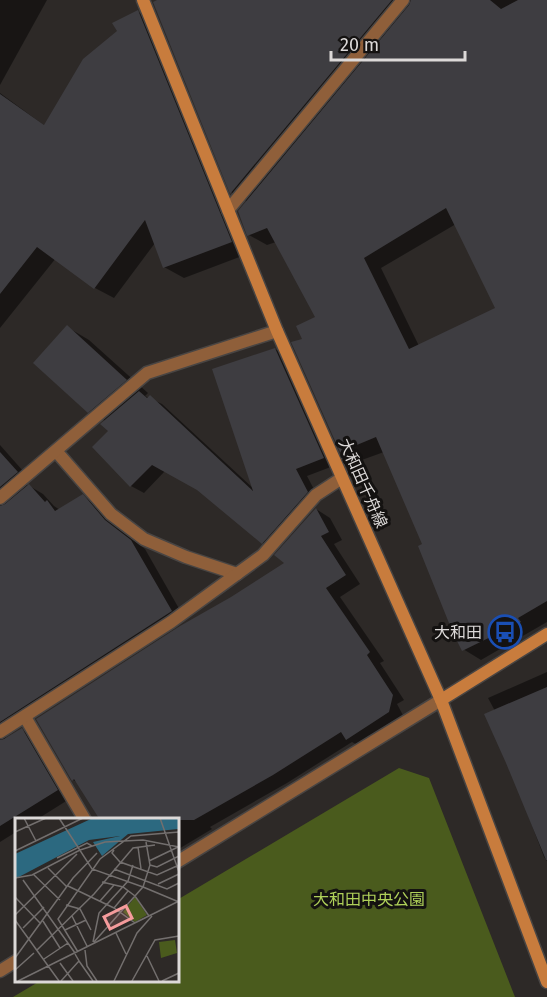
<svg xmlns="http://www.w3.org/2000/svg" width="547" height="997" viewBox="0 0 547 997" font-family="'Fira Sans','Noto Sans JP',sans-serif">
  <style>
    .green { fill: #4a5b1d }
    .shadow { fill: #0007; fill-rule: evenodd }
    .building { fill: #3e3d41; fill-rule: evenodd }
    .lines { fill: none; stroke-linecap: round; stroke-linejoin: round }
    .lane-casing { stroke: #494543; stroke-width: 15 }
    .street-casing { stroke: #494543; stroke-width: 15 }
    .secondary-casing { stroke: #494543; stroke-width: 15 }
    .lane { stroke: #8f5f3a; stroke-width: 12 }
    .street { stroke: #8f5f3a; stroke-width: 12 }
    .secondary { stroke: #c87c3d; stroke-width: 12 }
    .labels { text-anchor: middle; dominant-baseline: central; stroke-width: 6; stroke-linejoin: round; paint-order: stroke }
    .street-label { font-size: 16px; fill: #dcd9d8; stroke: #141211 }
    .poi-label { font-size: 16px; fill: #dcd9d8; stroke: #141211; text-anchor: end }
    .park-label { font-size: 16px; fill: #afd059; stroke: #141211 }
    .inset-road { fill: none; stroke: #736f6e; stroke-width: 1.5 }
    .view { fill: #f59b9c; fill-opacity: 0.15; stroke: #f59b9c; stroke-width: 3 }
    .inset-edge { fill: none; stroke: #dcd9d8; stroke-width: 3 }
  </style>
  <rect width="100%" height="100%" fill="#2d2927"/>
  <path class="green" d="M399,768L429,778L515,997H13L40,981L177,980V900Z"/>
  <g class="shadow">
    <path d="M0,0H47L0,85Z"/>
    <path d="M160,0H547V622L481,660L463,649L424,545L384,452L359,461L341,451L304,340L318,318L276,242L267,245L249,235L247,202L232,193L155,3ZM456,224L497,308L419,346L381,268Z"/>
    <path d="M138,12L157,23L250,253L184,278L164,267L155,243L114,298L95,288L56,258L0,328V93L45,126L119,32Z"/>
    <path d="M67,327L89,340L148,393L145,396L162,404L254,489L275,349L288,356L336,465L307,476L319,499L275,550L262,543L198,489L165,471L144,493L131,486L94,447L110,431L105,421L88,412Z"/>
    <path d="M0,445L31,480L26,484L43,494L54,506L60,510L83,496L97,504L119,529L145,549L185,619L7,735L4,741L22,730L36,738L71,798L36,820H16V832L0,842Z"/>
    <path d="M316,509L330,518L342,540L334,544L360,584L340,597L384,661L380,663L404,700L397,704L405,719L361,747L352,742L287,783L210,827L212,829L177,850V820H102L79,783L73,780L232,598L287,563Z"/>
    <path d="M547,672V861L544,857L528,815L495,711L488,698Z"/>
  </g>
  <g class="building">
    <path d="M157,0H392L230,194L153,2Z"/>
    <path d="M411,0H490L501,9L518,0H547V601L518,618L521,622L462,651L453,633L418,546L422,544L376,437L340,452L291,342L302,339L296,326L315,317L267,228L247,236L238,211L409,5ZM446,208L495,308L409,349L364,258Z"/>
    <path d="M138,10L232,242L163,268L145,220L94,289L37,247L0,294V94L44,125L83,59L117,31L112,23Z"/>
    <path d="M67,325L127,380L88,413L33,363Z"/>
    <path d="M275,348L324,458L296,469L308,492L262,544L197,490L152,465L130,487L92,447L108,431L100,424L139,391L147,398L150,395L253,491L212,369Z"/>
    <path d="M0,452L18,472L0,487Z"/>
    <path d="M29,484L45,502L47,500L55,511L83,494L105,520L131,540L172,611L0,722V506L5,504Z"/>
    <path d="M316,508L329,532L321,536L346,575L326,588L370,652L367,655L393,695L389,712L346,740L341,732L273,775L194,820H100L74,779L72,781L36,719L180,626L231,597L284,563L274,555Z"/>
    <path d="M547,687V860H546L506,763L484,714Z"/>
    <path d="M22,728L58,790L0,826V740L4,739Z"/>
  </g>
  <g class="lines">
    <g class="lane-casing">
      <g id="lane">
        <path d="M228,210L403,0"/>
        <path d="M56,451L111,514L144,539L186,557L237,574"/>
        <path d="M25,717L85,820"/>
        <path d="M0,732L171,622L263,555L316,495L342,478"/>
      </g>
    </g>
    <g class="street-casing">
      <g id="street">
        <path d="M0,498L147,373L277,331"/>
        <path d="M177,862L441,700"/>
        <path d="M0,971L16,961"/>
      </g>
    </g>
    <g class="secondary-casing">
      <g id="secondary">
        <path d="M143,0L277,331L441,700L547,982"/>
        <path d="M441,700L547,634"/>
      </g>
    </g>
    <use href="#lane" class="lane"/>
    <use href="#street" class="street"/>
    <use href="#secondary" class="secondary"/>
  </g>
  <defs>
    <g id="bus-ring" transform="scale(1.725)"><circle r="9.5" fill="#141211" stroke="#1a4fb4" stroke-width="1.5"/><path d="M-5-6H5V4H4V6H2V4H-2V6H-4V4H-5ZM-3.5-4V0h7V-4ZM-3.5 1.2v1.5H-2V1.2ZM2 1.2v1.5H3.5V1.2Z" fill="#1a4fb4"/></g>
  </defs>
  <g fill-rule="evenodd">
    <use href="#bus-ring" x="505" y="632"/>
  </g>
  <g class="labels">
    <g class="street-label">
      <text transform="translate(363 483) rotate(66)">大和田千舟線</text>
    </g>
    <g class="poi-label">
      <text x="482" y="632">大和田</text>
    </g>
    <g class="park-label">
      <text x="369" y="899">大和田中央公園</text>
    </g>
  </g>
  <g transform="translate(15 818)">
    <rect width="164" height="164" fill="#2d2927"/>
    <path d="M120,79L132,97L120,104L108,94ZM160,122L162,135L146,140L144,124Z" fill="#4a5b1d"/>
    <path d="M78,0H163V11L113,16L87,38L78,24L105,18L74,22L0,61V36Z" fill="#2c6980"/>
    <path class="inset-road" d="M9,0L21,23M44,0L77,51L128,69L135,47L131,24M145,0L164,54M0,14L31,0M123,29L126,51M99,32L97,35L105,44L142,57L164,47M0,33L68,0M42,40L72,25L77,28M134,43L163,29M135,47L142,49L164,38M33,50L52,69M99,51L152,71L164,65M18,56L45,82M0,60L17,57L65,32L90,24L128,22L164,29M8,62L60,135M87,64L108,69L120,78L134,98M143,66L164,56M53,68L99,90L120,105M0,79L26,106M85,83L99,67M51,87L65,91L76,112M99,90L113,73M0,97L62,36M57,98L72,128M0,102L44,163M28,103L45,130M8,110L29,89M50,112L71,102M101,115L111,136M78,124L84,95L113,63L118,47M79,124L128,69L164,84M22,132L79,76L118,30L140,27M70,132L72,148L82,163M63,134L43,101L85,41L116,18L164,14M132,138L144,163M0,140L58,60L82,35M29,141L53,125M64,143L78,163M45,145L58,163M0,152L19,135M3,163L164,83M46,163L64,143L60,136M99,163L122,115L137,98M117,163L140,122L164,118M147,163L164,155"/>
    <path class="view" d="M111,88L117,100L95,111L89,99Z"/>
    <rect width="164" height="164" class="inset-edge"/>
  </g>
  <path d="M331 51v9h134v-9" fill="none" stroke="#dcd9d8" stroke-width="3"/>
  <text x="340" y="51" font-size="18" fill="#dcd9d8" stroke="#141211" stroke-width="4.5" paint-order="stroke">20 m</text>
</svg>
